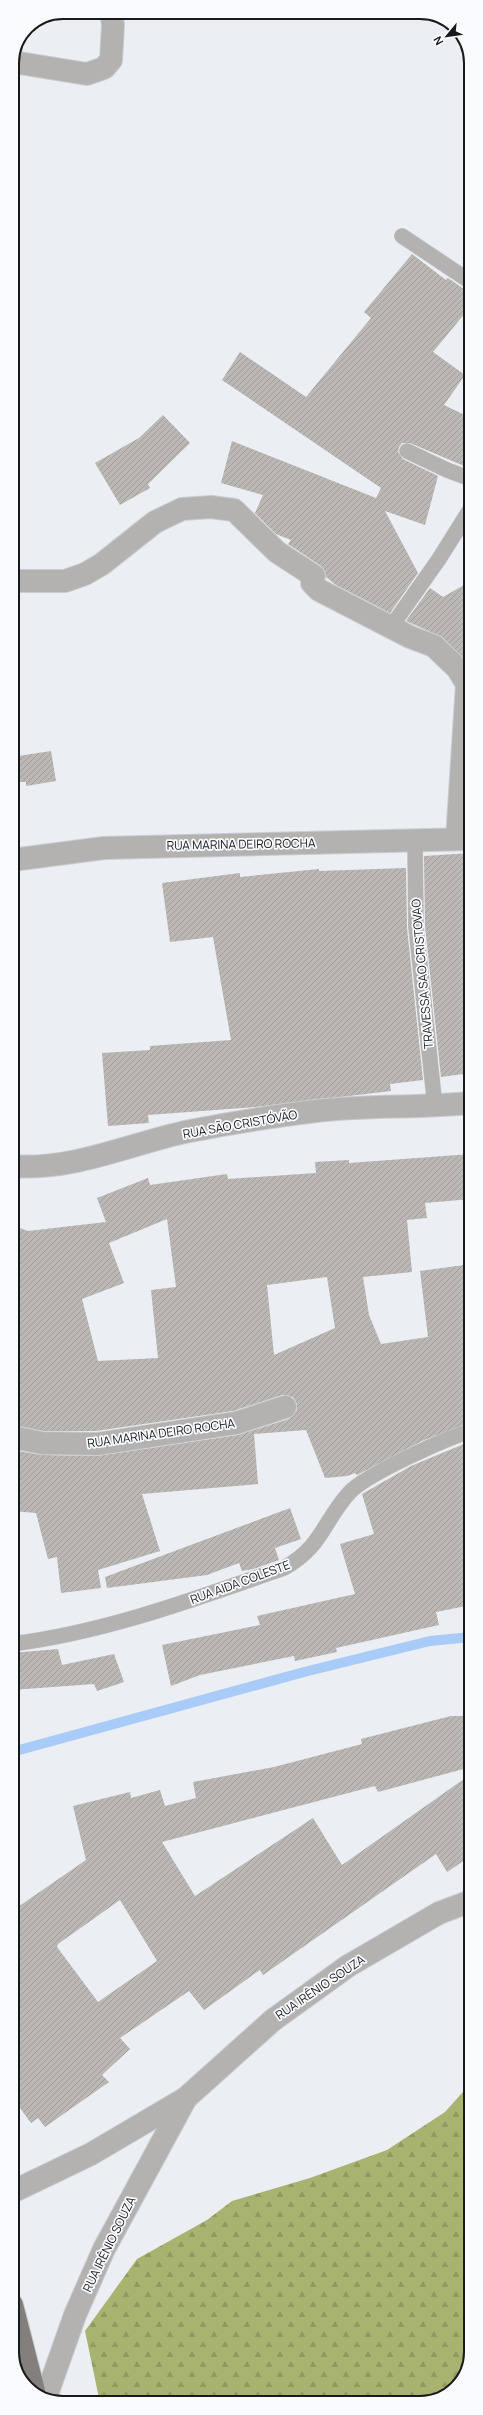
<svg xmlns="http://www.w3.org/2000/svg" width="483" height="2415" viewBox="0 0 483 2415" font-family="Manrope,sans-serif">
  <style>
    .forest { fill: url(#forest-firs) }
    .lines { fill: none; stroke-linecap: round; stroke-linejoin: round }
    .stream { stroke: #a9cbf7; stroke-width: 10 }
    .building { fill: url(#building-hatch); fill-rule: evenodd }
    .service-casing { stroke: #c9ccd0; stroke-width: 16 }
    .minor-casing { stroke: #c9ccd0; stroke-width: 24 }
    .tertiary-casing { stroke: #c9ccd0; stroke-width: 24 }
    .primary-casing { stroke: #c9ccd0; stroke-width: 24 }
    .service { stroke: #b3b2b0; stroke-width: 15 }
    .minor { stroke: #b3b2b0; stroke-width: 22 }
    .tertiary { stroke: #b3b2b0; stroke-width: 22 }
    .primary { stroke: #837f7d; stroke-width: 22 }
    .labels { text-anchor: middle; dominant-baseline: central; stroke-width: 3.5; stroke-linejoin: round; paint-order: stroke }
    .street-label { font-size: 12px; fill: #18191b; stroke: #f9fbfe }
    .rim { fill: none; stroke: #18191b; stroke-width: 2 }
  </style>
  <defs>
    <pattern id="forest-firs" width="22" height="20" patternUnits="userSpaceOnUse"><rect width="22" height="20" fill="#a9b370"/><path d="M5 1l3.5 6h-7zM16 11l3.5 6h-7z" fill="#919960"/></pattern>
    <pattern id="building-hatch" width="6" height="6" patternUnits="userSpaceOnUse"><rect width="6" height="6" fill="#bbb7b4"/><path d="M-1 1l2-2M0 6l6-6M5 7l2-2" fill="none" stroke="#a09d9a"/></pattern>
  </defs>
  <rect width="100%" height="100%" fill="#ebeef2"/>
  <path class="forest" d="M471,2083V2352L458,2385L426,2403H100L85,2331L137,2259L207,2220L232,2201L310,2178L387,2150L445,2112Z"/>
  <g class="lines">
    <path class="stream" d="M12,1752L304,1672L430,1641L471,1637"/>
  </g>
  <g class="building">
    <path d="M412,254L446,280L448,278L471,294V306L433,352L465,375L444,405L471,418V469L410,443H402L399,447L398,452L403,459L438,476L425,525L385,511L418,573L390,613L336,585L326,577L325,571L321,566L288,544L291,540L276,534L255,513L263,495L221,483L232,441L376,498L381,488L222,380L240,352L306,397L371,318L364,312Z"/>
    <path d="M163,415L190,443L148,484L150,488L120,505L95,463L139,438Z"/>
    <path d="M471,581V666L442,637L406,621L430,588L443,597Z"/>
    <path d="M51,751L56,781L26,786V782H12V757Z"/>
    <path d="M471,853V1073L441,1077L425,926L424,856Z"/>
    <path d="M406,868L407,928L423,1080L390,1084L391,1091L256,1107L148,1115L149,1123L108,1126L102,1053L150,1050V1046L231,1040L213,937L170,942L162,883L240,873V877L319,869V871Z"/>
    <path d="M471,1154V1199L425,1203L427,1218L407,1220L412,1272L363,1277L369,1315L381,1344L428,1337L420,1271L464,1265L471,1317V1422L422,1441L357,1475L355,1473L347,1476L325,1478L306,1430L254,1434L258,1484L142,1494L160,1551L98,1570L101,1588L61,1593L57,1557L48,1559L36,1513L12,1511V1450L42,1455L97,1456L238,1435L289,1419L297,1410V1404L293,1397L282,1395L233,1411L96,1431H43L12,1425V1225L28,1231L106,1222L97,1198L148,1178L150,1185L227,1174L228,1179L316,1173L315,1162L349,1160V1163ZM167,1219L176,1287L151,1290L158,1358L98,1361L82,1299L124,1283L109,1243ZM327,1277L335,1328L274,1355L267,1285Z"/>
    <path d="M471,1441V1555L466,1556L471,1581V1605L436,1612L439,1625L336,1648L337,1652L295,1661L294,1656L200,1675L171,1686L162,1645L260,1625L257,1616L355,1594L340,1544L374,1534L362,1494L411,1466Z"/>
    <path d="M290,1508L301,1539L275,1548L279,1560L253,1569L242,1571L239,1563L207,1575L107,1588L105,1577Z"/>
    <path d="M58,1649L62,1665L114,1654L124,1682L97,1691L94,1684L12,1690V1653Z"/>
    <path d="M451,1716H471V1767L378,1792L375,1786L162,1842L195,1896L313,1818L342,1865L471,1774V1856L447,1872L436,1854L263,1975L260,1970L204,2010L189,1991L120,2038L130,2049L102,2075L109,2082L45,2127L38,2118L31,2123L12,2097V1911L86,1860L73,1806L130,1792L131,1798L160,1790L165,1806L196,1798L193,1782L274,1767L362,1744L361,1739ZM120,1900L157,1961L98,2002L57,1947L58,1944Z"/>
  </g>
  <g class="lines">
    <g class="service-casing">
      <g id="service">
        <path d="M402,236L471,282"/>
        <path d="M407,451L447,470L471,479"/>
        <path d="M391,627L439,559L471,508"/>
        <path d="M415,840L416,927L435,1107"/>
        <path d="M12,1644C106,1632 195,1599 284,1568C322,1547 323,1522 349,1493C365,1475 446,1438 471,1431"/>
      </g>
    </g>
    <g class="minor-casing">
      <g id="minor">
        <path d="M13,62L87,74L104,68L111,60L113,25L111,12"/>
        <path d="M12,581H65L85,574L102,564L155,522L182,509L211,507L234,510L277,552L314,576L312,583L319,590L410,637L434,646L457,668L467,684L457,839"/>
        <path d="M12,860L104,848L471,839"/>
        <path d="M12,1166C74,1171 131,1143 190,1131C231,1123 274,1116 316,1111C366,1105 420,1108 471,1103"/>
        <path d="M12,1437L42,1443L97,1444L236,1423L285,1407"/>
      </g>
    </g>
    <g class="tertiary-casing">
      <g id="tertiary">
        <path d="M12,2192L91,2154L186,2098L273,2020L348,1966L439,1913L471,1901"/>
        <path d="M46,2397L75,2315L104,2249L186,2098"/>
      </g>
    </g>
    <g class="primary-casing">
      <path id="primary" d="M12,2305L34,2391"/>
    </g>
    <use href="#service" class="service"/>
    <use href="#minor" class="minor"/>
    <use href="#tertiary" class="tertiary"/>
    <use href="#primary" class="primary"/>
  </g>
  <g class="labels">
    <g class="street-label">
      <text transform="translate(241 844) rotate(-1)">RUA MARINA DEIRO ROCHA</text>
      <text transform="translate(422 974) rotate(-95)">TRAVESSA SAO CRISTOVAO</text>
      <text transform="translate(240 1124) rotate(-10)">RUA SÃO CRISTÓVÃO</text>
      <text transform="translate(161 1433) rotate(-8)">RUA MARINA DEIRO ROCHA</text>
      <text transform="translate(240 1582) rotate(-20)">RUA AIDA COLESTE</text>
      <text transform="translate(320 1987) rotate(-34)">RUA IRÊNIO SOUZA</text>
      <text transform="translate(109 2244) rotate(-64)">RUA IRÊNIO SOUZA</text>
    </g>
  </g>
  <path d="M0 0H483V2415H0ZM63 19H420A44 44 0 0 1 464 63V2352A44 44 0 0 1 420 2396H63A44 44 0 0 1 19 2352V63A44 44 0 0 1 63 19Z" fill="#f9fbfe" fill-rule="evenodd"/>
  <path class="rim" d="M63 19H420A44 44 0 0 1 464 63V2352A44 44 0 0 1 420 2396H63A44 44 0 0 1 19 2352V63A44 44 0 0 1 63 19Z"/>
  <g transform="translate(447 36) rotate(241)" stroke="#f9fbfe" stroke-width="3" paint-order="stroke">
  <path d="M0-3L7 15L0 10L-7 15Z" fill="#18191b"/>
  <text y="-6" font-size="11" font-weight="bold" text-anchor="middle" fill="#18191b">N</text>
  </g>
</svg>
